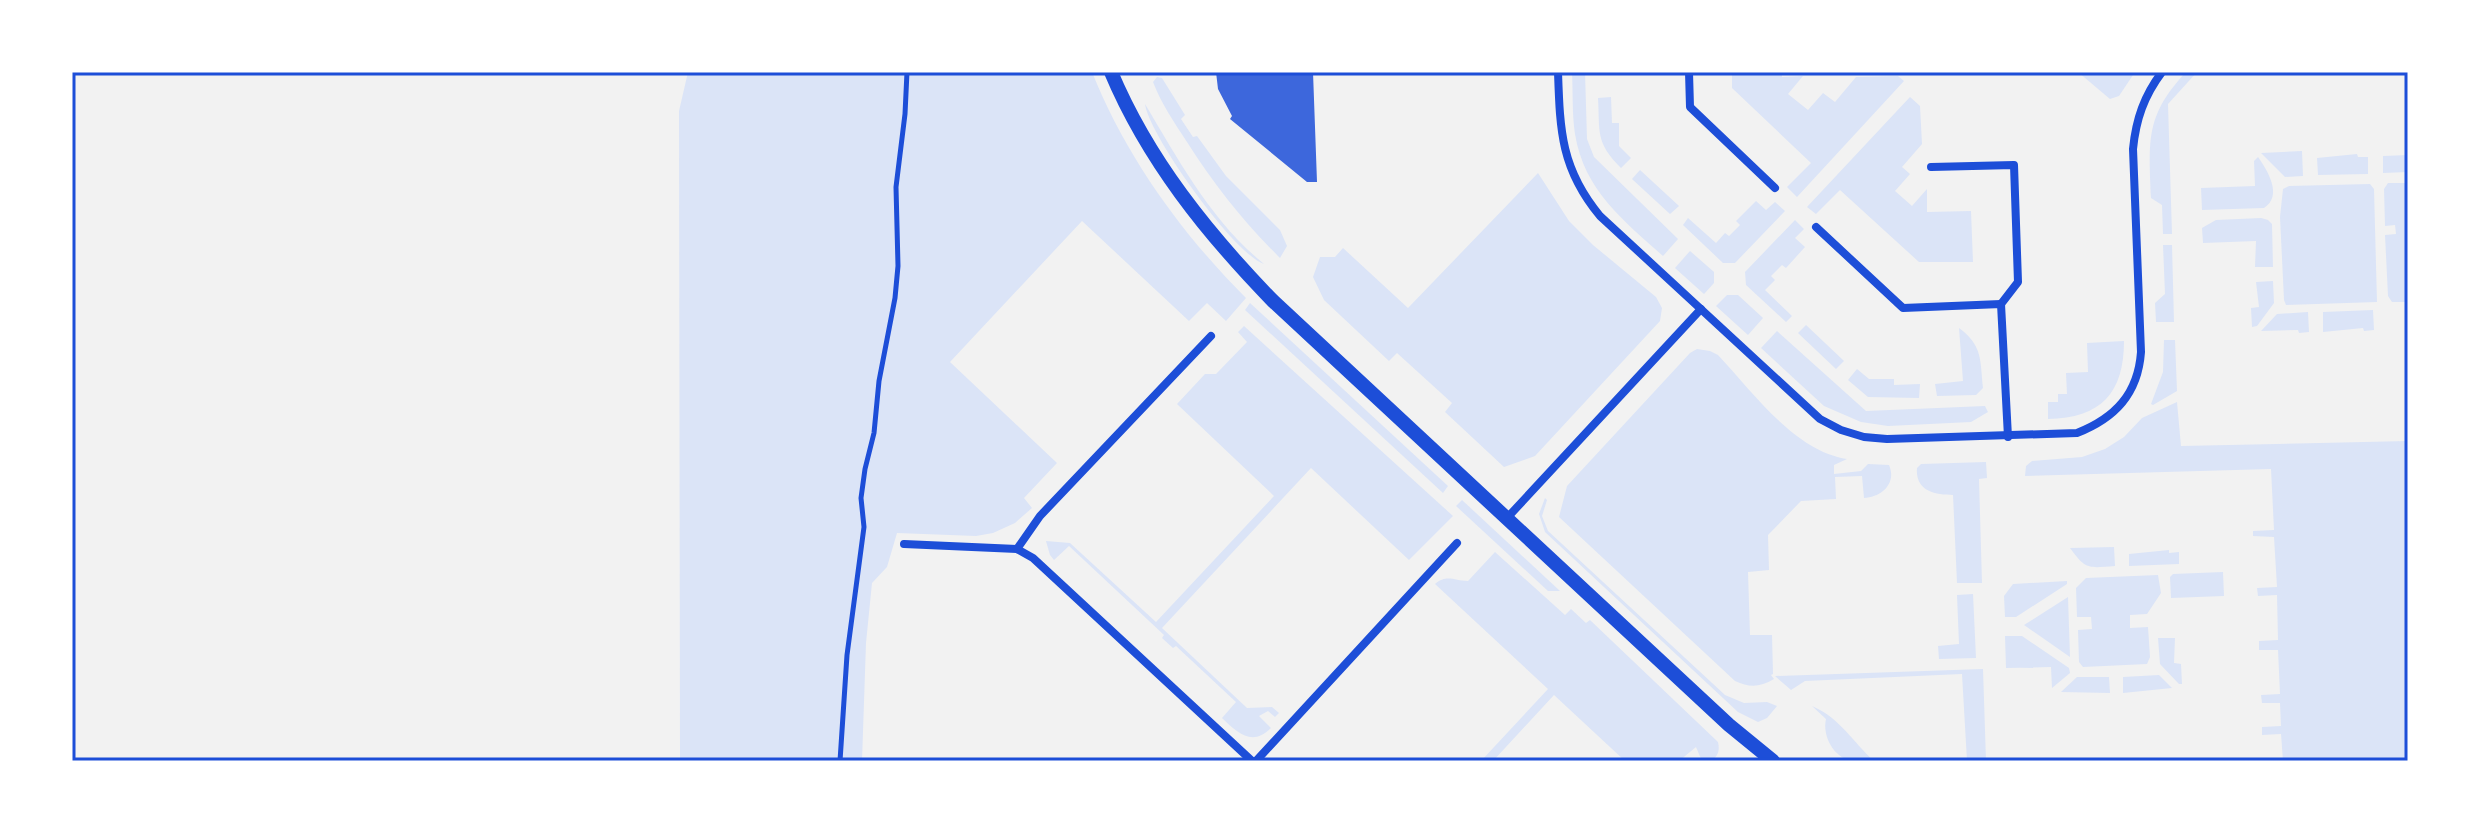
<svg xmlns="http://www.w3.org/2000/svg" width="2480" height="833" font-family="'Fira Sans',sans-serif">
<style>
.green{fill:#dbe4f7}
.building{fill:#3d67dc}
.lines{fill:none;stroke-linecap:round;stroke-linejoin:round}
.path{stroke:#1d4ed8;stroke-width:5}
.minor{stroke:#1d4ed8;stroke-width:8}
.tertiary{stroke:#1d4ed8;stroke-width:14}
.neatline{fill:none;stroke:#1d4ed8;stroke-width:3}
</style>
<rect width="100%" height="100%" fill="#f2f2f2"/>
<g class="green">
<path d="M688,72H1092C1126,157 1182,234 1246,298L1226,321L1207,303L1189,321L1082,221L950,362L1057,463L1024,498L1032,508L1015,523L993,533L976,536L897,533L887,567L872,583L866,643L862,761H680L679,111Z"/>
<path d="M1572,72H1585L1587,139L1594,157L1678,239L1663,256C1623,220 1584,190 1575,134C1572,114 1573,92 1572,72Z"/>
<polygon points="1732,72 1782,72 1782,77 1803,76 1788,94 1808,110 1823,93 1835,102 1856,77 1898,76 1904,81 1797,197 1787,187 1811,163 1732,88"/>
<polygon points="2078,72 2135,72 2119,96 2110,99"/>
<path d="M2186,72H2197L2168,104L2172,234H2163L2162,205L2151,198C2149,140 2145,116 2186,72Z"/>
<path d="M1157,77L1162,78L1185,115L1181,119L1193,137L1197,136L1226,176L1280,230L1287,246L1280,258C1243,221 1215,186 1187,142C1174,122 1161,103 1153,82Z"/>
<path d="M1611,97L1612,123H1619V146L1631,158L1621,168C1595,142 1600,132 1598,98Z"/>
<polygon points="1910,97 1920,106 1922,144 1902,167 1910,174 1895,191 1912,206 1927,189 1927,212 1971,211 1973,262 1919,262 1840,190 1816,214 1807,207"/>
<path d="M1145,104C1179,161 1212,222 1264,264C1234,254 1149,135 1145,104Z"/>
<polygon points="2302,151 2303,176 2285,177 2261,153"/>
<polygon points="2357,154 2358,157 2368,157 2368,174 2318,175 2317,158"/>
<polygon points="2408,155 2408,172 2383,173 2383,156"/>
<path d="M2258,157C2268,171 2283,196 2264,208L2202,210L2201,188L2255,186L2254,161Z"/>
<polygon points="1640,170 1679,206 1670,214 1632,179"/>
<polygon points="1538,173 1569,221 1593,245 1656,297 1662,308 1660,321 1535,456 1504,467 1445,412 1452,403 1397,353 1389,361 1324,300 1313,277 1320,257 1335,257 1343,248 1408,308"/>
<polygon points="2388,183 2408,183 2408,302 2392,302 2388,296 2385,235 2396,234 2395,225 2385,226 2384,189"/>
<polygon points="2370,184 2374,189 2377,302 2286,305 2284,300 2280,217 2283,189 2289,186"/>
<polygon points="1756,201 1766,210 1775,202 1785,211 1735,263 1723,263 1683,225 1688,218 1716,243 1725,233 1729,236 1740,225 1736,221"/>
<polygon points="2261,218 2268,220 2272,224 2273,267 2255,267 2256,241 2203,243 2202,228 2216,220"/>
<polygon points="1795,220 1804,229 1795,238 1805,247 1786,268 1782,265 1771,276 1775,280 1765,290 1792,316 1786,322 1746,285 1745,272"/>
<polygon points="2163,245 2172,245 2174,322 2156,322 2155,303 2165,294"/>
<polygon points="1690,251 1714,272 1714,283 1704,294 1675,268"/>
<polygon points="2273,281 2274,303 2257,326 2252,327 2251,308 2259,307 2256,282"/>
<polygon points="1727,295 1738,295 1763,318 1748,335 1716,306"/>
<polygon points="1250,303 1448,486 1443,493 1245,310"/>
<polygon points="2373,310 2374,330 2364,331 2363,328 2323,332 2323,312"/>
<polygon points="2308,312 2309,332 2299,333 2298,330 2261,331 2277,314"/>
<polygon points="1806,325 1844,361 1836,369 1798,333"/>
<path d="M1244,326L1453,516L1409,560L1311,468L1162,628L1247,708L1272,707L1279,713L1275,717L1268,711L1259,716L1271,728C1252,747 1238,733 1222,718L1236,702L1176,646L1173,648L1162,638L1164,635L1069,546L1054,560L1050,555L1046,541L1070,543L1156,622L1274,496L1177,404L1205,374H1216L1247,342L1238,332Z"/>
<path d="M1959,328C1983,346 1980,360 1983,388L1976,395L1937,396L1935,384L1963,381Z"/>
<polygon points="1777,331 1866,411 1985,406 1988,412 1971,422 1888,426 1861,422 1824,406 1761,348"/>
<polygon points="2164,340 2175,340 2177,391 2153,405 2151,404 2163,372"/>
<path d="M2124,341C2124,393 2101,418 2048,419V402H2058V394H2067L2066,373L2088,372L2087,343Z"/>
<path d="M1697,349L1710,351L1718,355C1753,392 1794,451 1847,459L1834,465V474L1861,471L1868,464L1889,465C1897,483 1882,497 1864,498L1862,476L1835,477L1836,499L1801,501L1768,535L1769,570L1748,572L1750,635H1772L1773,674L1771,675L1774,679C1760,687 1750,688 1735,681L1559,517L1567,486L1690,353Z"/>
<polygon points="1857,369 1869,379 1894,379 1894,385 1920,384 1919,398 1868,397 1848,380"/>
<polygon points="2177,402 2181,446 2408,441 2408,761 2283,761 2281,734 2262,735 2262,727 2281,726 2280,703 2262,703 2261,695 2280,694 2278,650 2259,650 2259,641 2278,640 2277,595 2258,596 2257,588 2277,587 2274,537 2253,536 2253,531 2274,530 2271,469 2025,476 2026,466 2032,461 2082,457 2105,449 2124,437 2142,418"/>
<path d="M1986,462L1987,478L1979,479L1982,583H1957L1953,495C1935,495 1915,491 1917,468L1921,464Z"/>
<polygon points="1545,498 1547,500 1542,516 1548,531 1725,695 1744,703 1767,702 1777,706 1767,718 1758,722 1738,712 1545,532 1539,514"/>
<polygon points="1462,500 1560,591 1548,591 1456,506"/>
<path d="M2114,547L2115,566C2088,568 2086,570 2070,548Z"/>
<polygon points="2169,550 2169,553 2179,552 2179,564 2129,566 2129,554"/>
<path d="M1495,552L1565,615L1571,609L1586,623L1590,620L1718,742C1720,751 1718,755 1712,761H1702L1696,747L1679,761H1625L1554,695L1493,761H1481L1548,689L1435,584C1447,574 1454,581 1468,581Z"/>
<polygon points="2223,572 2224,596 2171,598 2170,577 2173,574"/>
<polygon points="2158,575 2161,593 2147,614 2130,615 2130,628 2148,627 2150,657 2147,664 2083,667 2079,662 2078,630 2092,629 2091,617 2077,617 2076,588 2086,578"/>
<polygon points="2067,581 2067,584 2016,617 2005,617 2004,596 2013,584"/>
<polygon points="1973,594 1976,658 1939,659 1938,646 1959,644 1957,595"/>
<polygon points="2068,597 2070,657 2024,625"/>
<polygon points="2005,636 2022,636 2069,668 2070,673 2052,688 2051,667 2006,668"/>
<polygon points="2158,638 2175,638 2174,663 2181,664 2182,684 2179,684 2160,664"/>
<polygon points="1983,669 1986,761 1967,761 1962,674 1805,681 1791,690 1775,676"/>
<polygon points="2159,675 2172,688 2123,693 2123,677"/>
<polygon points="2077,677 2109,677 2110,693 2061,692"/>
<path d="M1812,706C1840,718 1852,741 1874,761C1867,761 1859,762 1852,761C1834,758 1822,736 1826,719Z"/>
</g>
<polygon class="building" points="1216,72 1313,72 1317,182 1307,182 1230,119 1232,116 1218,89"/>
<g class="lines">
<polyline class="path" points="840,761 847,655 864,527 861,498 865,469 874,433 879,381 895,298 898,266 896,187 905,114 907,72"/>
<g class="minor">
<path d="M1558,72C1560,131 1561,169 1600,216L1820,419L1841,430L1864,437L1887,439L2077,433C2115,418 2138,394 2141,352L2133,149C2136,119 2144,96 2162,72"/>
<polyline points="1689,72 1690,107 1775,188"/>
<polyline points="1931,167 2014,165 2018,282 2001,304"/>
<polyline points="1816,227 1903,308 2001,304 2008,437"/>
<polyline points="1507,518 1701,309"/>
<polyline points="904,544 1017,549 1033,558 1252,761"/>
<polyline points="1017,549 1040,516 1211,336"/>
<polyline points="1256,761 1457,543"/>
</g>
<path class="tertiary" d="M1111,72C1148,160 1207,233 1273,301L1729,725L1773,761"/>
</g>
<rect width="2480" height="833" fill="none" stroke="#ffffff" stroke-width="148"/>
<rect x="74" y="74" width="2332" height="685" class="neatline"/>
</svg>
